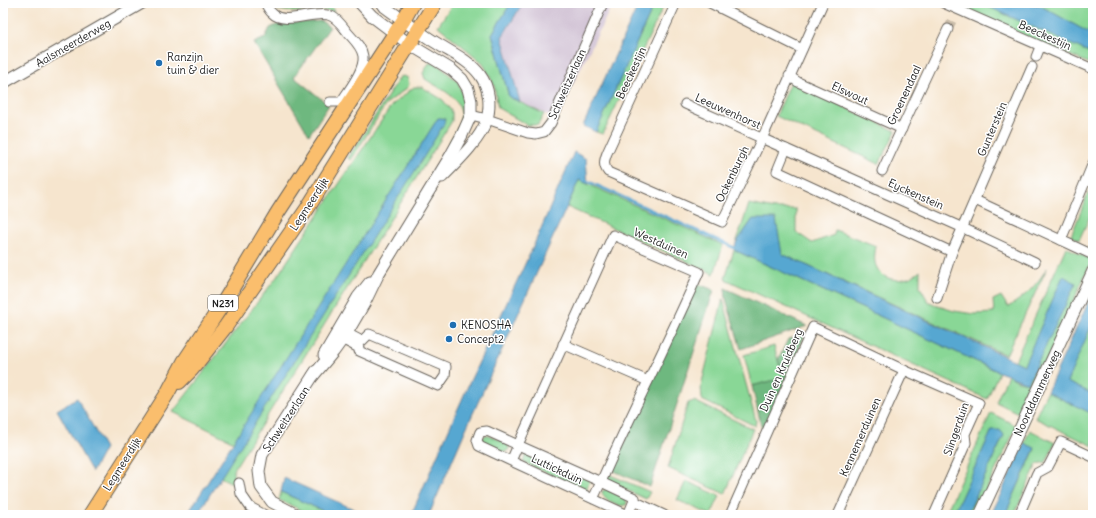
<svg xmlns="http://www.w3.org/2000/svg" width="1096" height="518" font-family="Delius,sans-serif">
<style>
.industrial{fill:#cebed1}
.green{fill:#89d796;stroke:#527a59}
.forest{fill:#6eb87f;stroke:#456a4e}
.water{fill:#57a7d1;stroke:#3a6276}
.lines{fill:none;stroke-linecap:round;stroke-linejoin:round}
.stream{stroke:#57a7d1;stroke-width:3}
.minor-tunnel{stroke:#cabdaa;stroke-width:9;stroke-dasharray:9 4.5;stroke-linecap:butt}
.minor-casing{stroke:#68625a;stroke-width:11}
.tertiary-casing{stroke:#68625a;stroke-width:13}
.primary-casing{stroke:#68625a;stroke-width:16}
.minor{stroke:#fff;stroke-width:9}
.tertiary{stroke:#fff;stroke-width:11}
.primary{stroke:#fabe6d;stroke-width:14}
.poi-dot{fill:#1f6fb2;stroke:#fff;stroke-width:1.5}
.labels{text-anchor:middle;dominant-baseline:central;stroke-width:3;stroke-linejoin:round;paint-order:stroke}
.shield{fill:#fff;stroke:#606060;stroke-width:1}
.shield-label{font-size:10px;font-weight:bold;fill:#1c1c1c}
.street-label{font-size:11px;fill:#1c1c1c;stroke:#fff}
.poi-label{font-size:11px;fill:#1c1c1c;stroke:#fff;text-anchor:start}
</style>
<rect width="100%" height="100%" fill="#fff"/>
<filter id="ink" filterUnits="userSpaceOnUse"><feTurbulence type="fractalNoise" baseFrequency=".025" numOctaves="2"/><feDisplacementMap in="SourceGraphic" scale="8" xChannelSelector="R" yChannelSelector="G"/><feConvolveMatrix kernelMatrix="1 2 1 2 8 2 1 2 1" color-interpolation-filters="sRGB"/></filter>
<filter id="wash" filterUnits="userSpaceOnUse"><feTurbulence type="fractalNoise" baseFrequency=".012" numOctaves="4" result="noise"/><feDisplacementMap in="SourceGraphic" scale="16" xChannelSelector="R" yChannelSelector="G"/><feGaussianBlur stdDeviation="0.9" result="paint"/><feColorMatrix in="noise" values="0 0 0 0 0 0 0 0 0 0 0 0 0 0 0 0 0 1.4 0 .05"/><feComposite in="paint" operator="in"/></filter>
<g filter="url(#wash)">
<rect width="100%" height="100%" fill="#f6e5ce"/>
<polygon class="industrial" points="523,3 613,3 556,119 520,102 505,53 502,37"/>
<g class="green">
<polygon points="273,3 330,3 334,12 323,10 294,12 277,10"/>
<polygon points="453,3 511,3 492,34 509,97 544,114 538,125 527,125 498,108 494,85 483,63 438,26"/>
<polygon points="655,3 665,3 603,134 596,132"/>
<polygon points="947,3 980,3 1093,54 1093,65"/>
<polygon points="1021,3 1093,3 1093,35 1039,5"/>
<path d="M429,63L437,64L458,82L462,93L466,109L465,119L449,149C448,144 451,139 454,135C473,102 449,94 425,79L423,73Z"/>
<polygon points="404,76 408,78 409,84 408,87 386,104 351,160 348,158 400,77"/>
<polygon points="791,82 896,131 879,164 776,116"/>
<polygon points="414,87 422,87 443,100 452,112 452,121 239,461 233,471 234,484 220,477 377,230 438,118 234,442 173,412 276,278 392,105"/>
<polygon points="579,180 723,245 714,274 567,207"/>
<polygon points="1093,181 1093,210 1079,240 1071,236"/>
<path d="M749,204L774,209H796V232L812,243L834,235L835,230L876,246C875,253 873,261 877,268C885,284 909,282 920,271V287L928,301L938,306L954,311L974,314L994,313L993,300L1001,296L1008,307C1025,297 1037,285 1047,268L1006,355L782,254L753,219L736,243Z"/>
<polygon points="1066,247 1092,260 1022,415 996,402 1008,375 1018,381 1028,383 1075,283 1063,277 1024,365 1015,361"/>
<polygon points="734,250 877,315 999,372 987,399 725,279"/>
<polygon points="723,299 756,421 755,426 702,400 701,386"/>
<polygon points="1093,322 1093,394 1066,382"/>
<polygon points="774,346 783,378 752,386 744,355"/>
<polygon points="1047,392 1093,414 1093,446 1035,418"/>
<polygon points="694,401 753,429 725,494 668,468 688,403"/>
<polygon points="991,413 1017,426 974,515 967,515 1004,435 992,430 953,515 945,515"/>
<polygon points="1030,430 1055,443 1046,462 1037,464 1014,515 1005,515 1035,449 1024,443"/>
<polygon points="486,435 508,443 509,450 502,453 485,445 482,438"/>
<polygon points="528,452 590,480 586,491 523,462"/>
<polygon points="608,474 650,492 646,499 605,480"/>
<polygon points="686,481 720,496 711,515 677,500"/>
<path d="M607,489L626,499L627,504C620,509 602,501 602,491Z"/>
<polygon points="281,492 332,515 312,515 279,500"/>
</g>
<g class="forest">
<polygon points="321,21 330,27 294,77 329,105 309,135 254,43 265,38 270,28 279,24"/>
<polygon points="696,283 714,290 650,487 612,470"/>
<polygon points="725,288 807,326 741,349 726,299"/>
<polygon points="805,335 764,430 761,425 752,386 783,378 778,360 788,339"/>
</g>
<g class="water">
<polygon points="511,3 523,3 502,37 520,102 509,97 492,34"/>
<polygon points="639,3 655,3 596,132 583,126"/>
<polygon points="980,3 1021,3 1039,5 1093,35 1093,54"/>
<polygon points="438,118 442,118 445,119 444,124 425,155 197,515 187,515"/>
<polygon points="574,152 586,159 588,184 579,180 465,431 429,515 411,515 471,379 533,247"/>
<path d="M753,219H776L782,254L1024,365L1063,276L1076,283L1028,383C1018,380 1009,375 999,372L877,315L734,250L736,243Z"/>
<polygon points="1092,294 1093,322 1067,382 1093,394 1093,414 1047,392"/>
<polygon points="77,398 105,448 92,472 57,410"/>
<polygon points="992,430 1000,430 1004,435 967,515 953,515"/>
<polygon points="1024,443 1035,448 1005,515 991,515"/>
<polygon points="284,478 367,515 332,515 281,492"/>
</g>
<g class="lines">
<polyline class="stream" points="585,180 737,249"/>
</g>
</g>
<g filter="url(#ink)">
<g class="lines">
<polyline class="minor-tunnel" points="948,29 954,17"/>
<g class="minor-casing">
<g id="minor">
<path d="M265,3C267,6 269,11 272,13C284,26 313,11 328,15C337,17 343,27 348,33C354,40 362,47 363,56C365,70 348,91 341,102H330"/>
<path d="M676,3L607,153C604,161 603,165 608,172L722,222L766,130L823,3"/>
<polyline points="710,3 802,49"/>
<polyline points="943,3 1093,69"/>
<polyline points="1036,57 1040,47"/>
<polyline points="789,76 798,82 902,129"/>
<polyline points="685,104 963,228 1035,262"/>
<polyline points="471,115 487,119 528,133 536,134 544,132 551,123 603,3"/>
<polyline points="786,149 777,171 952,252"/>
<polyline points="882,171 948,29"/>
<polyline points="975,200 1093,255"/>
<path d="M613,235L699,272C668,343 632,411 601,482L518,445Z"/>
<polyline points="1061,240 1093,163"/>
<polyline points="937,298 952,252 1032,67"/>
<polyline points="336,336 359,348 359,351 438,386 445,376 446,367 369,334 362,341 341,330"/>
<polyline points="563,344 648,381"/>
<polyline points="511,461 518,445 487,431 480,432 477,440 479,446 511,461 628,515 635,498 601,482 593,499"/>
<polyline points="239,483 241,494 250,507 265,515"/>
<polyline points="634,501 664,515"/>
<polyline points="730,515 813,327 904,370 979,403 965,434 966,443 934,515"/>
<polyline points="838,515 904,370"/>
<polyline points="1019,515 1037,473 1048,467 1061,442 1093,457"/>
</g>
</g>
<g class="tertiary-casing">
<g id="tertiary">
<path d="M382,3L385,7C403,20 420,33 438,44C452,53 470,61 480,75C489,87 491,105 487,119C482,138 456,163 442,177"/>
<polyline points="3,83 142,3"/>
<polyline points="324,355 358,297 370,282"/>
<polyline points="313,376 334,351 347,333 365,302 379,273 451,155 462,135 471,115 471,101 468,89 462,79 452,70 409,44 372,16 360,3"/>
<polyline points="297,515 272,502 261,487 259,471 262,455 316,371"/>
<polyline points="980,515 1093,271"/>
</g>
</g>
<g class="primary-casing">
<g id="primary">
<polyline points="179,382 192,369 226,326 307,209 435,3"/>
<polyline points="90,515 167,394 184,362 222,305 278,212 403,21 413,3"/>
</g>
</g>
<use href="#minor" class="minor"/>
<use href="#tertiary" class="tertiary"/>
<use href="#primary" class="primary"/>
</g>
</g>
<g class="poi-dot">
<circle cx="159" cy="63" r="4"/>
<circle cx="453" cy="325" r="4"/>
<circle cx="449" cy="339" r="4"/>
</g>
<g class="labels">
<rect class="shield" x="208" y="295" width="30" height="16" rx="3"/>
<g class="shield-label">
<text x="223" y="303">N231</text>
</g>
<g class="street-label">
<text transform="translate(1045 35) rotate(24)">Beeckestijn</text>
<text transform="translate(73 43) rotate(-30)">Aalsmeerderweg</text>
<text transform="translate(631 73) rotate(-65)">Beeckestijn</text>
<text transform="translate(567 84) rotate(-66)">Schweitzerlaan</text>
<text transform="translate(850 93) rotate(25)">Elswout</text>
<text transform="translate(904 95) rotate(-65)">Groenendaal</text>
<text transform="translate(728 111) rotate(24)">Leeuwenhorst</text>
<text transform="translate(992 129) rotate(-67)">Gunterstein</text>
<text transform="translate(732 174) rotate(-64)">Ockenburgh</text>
<text transform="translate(916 194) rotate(24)">Eyckenstein</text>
<text transform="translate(309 204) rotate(-57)">Legmeerdijk</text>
<text transform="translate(661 243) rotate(24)">Westduinen</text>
<text transform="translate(781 370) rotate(-66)">Duin en Kruidberg</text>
<text transform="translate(1037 393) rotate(-65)">Noorddammerweg</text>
<text transform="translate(286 419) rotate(-57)">Schweitzerlaan</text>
<text transform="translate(956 429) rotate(-71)">Slingerduin</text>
<text transform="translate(860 437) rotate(-66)">Kennemerduinen</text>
<text transform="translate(122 464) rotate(-58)">Legmeerdijk</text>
<text transform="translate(557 469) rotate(25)">Luttickduin</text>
</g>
<g class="poi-label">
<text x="167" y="57">Ranzijn<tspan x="167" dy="13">tuin &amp; dier</tspan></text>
<text x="461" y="325">KENOSHA</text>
<text x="457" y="339">Concept2</text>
</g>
</g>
<rect width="1096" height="518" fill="none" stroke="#fff" stroke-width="16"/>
</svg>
